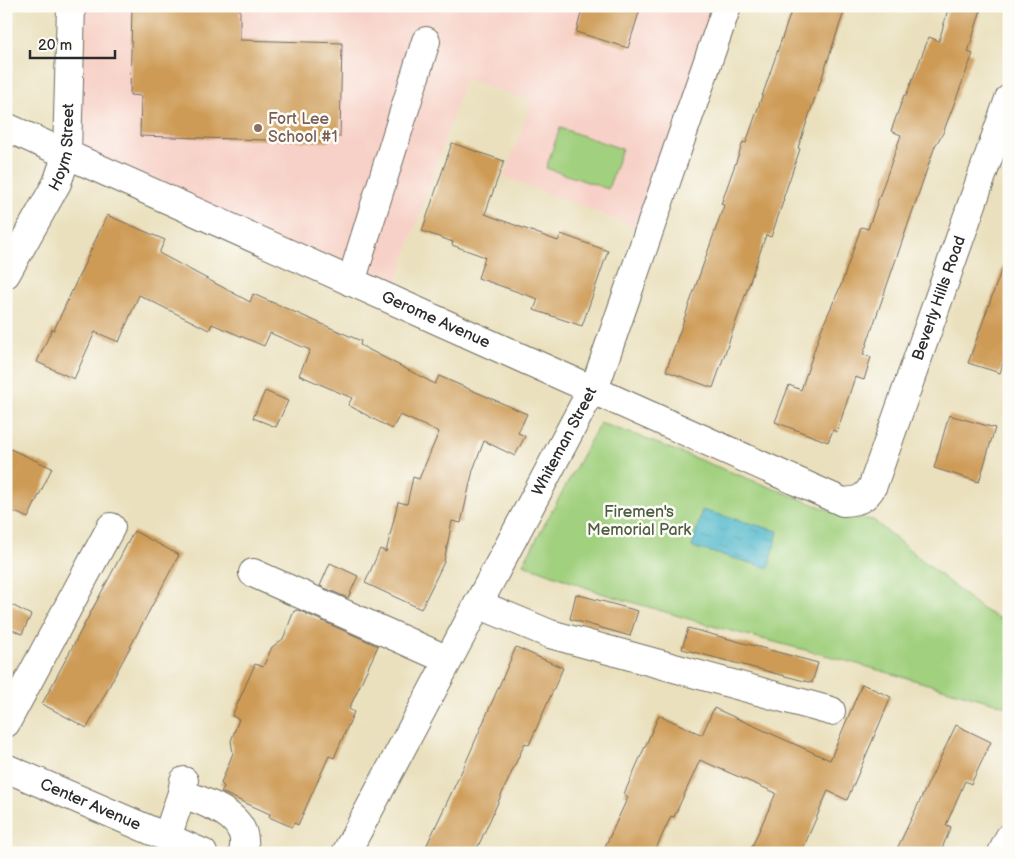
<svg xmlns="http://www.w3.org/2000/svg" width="1015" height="859" font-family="'Balsamiq Sans',sans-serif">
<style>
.built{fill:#f7d1c7}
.park{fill:#a1d07e;stroke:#667e54}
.water{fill:url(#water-ripples);stroke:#3c717a}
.building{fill:#ce9b56}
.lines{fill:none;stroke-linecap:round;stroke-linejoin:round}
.minor-casing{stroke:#6e6a5e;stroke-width:30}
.major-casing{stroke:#6e6a5e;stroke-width:30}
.minor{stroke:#fff;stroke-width:28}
.major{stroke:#fff;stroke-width:28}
.education-dot{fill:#8d6e63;stroke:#fdfcf7;stroke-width:2}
.labels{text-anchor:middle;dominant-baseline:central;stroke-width:5;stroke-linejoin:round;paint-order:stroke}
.education-label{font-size:16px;fill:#785e54;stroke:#fdfcf7;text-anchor:start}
.street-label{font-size:16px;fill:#2b2b2b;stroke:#fdfcf7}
.park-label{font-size:16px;fill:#4e5d44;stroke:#fdfcf7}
</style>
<defs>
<pattern id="water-ripples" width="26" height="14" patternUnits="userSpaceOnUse" patternTransform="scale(1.25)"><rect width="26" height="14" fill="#4db7ca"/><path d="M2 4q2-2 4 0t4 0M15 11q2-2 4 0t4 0" fill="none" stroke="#4095a4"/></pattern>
</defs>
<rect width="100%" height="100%" fill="#fdfcf7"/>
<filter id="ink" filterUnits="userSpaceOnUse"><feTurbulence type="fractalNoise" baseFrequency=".02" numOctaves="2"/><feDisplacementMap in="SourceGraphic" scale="10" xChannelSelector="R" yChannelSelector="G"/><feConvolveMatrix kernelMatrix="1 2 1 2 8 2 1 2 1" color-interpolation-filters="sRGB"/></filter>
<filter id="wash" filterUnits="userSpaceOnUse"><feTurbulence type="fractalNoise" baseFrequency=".0096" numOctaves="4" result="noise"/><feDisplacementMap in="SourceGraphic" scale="20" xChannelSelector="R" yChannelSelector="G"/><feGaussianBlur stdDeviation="1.12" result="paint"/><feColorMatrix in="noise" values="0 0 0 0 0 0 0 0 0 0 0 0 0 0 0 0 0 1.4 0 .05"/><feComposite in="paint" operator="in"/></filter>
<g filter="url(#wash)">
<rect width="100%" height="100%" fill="#eae0bd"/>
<polygon class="built" points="71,6 727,6 649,232 504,177 532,101 465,79 391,299 67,154"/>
<g class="park">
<polygon points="560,128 622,149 608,189 546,168"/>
<polygon points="600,423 633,434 839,514 873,520 982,609 1009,624 1009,707 836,658 716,627 601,593 523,564"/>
</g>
<polygon class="water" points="702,510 778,531 769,568 692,547"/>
<g id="blocks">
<g class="building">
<polygon points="132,6 240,6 240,40 342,43 340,137 329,137 329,142 140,136 141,96 130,95"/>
<polygon points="583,6 641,6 628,48 576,32"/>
<polygon points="793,6 846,6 798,148 800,149 783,199 784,199 771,237 766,235 713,388 666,371 724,205 721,204 743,142 746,143"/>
<polygon points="949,6 982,6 968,52 973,54 943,133 935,146 863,355 871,357 864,380 855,377 837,432 833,430 828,442 775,422 789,385 801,390 821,330 841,285 861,227 868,229 901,135 891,131 904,95 906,96 929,37 939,41"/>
<polygon points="452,143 504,161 485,214 558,241 561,234 608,251 582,326 534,310 538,299 478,278 485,257 452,245 453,242 422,231"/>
<polygon points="107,215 165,240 159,253 250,302 253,294 361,341 360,345 435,384 439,376 527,414 518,433 525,436 515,456 484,441 473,470 461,523 452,521 444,562 421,609 365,583 380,549 386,552 398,502 407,504 413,477 419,479 439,432 400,415 392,429 348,405 352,398 299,375 310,350 270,333 264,346 212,324 209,330 139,295 119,342 95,332 74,379 37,362 52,329 54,330"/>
<polygon points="1005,260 1009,261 1009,344 1000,373 968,363"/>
<polygon points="265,391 288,401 276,427 253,418"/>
<polygon points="949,415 995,428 979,482 934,468"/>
<polygon points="6,447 52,468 28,518 6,508"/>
<polygon points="134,531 179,555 87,728 42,704"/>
<polygon points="330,563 358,576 348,598 320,586"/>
<polygon points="576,594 638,611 630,636 570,619"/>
<polygon points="6,602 31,615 22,634 6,627"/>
<polygon points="298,610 378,646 349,709 354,712 334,758 329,756 298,825 294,823 292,827 269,817 270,814 221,792 224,787 221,783 233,753 231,741 239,719 232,716 255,664 263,667 272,647 283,639 294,611"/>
<polygon points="688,628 818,663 812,683 682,649"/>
<polygon points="516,647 563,668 529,745 525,743 475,853 423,853 466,762"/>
<polygon points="862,684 891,697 847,800 828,791 801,853 749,853 776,793 700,760 674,817 671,816 654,853 602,853 628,797 624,794 659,715 702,735 714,708 830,760"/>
<polygon points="956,725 991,742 971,784 965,781 946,825 951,827 940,853 895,853"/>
</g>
</g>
</g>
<g filter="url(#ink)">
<use href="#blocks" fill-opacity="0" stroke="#6e6a5e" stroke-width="1"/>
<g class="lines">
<g class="minor-casing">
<g id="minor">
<path id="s1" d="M6,127L843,502C858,501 866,499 873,485L1009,99"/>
<path id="s2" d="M6,274L57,183L67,154L71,6"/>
<polyline points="351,282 426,41"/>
<polyline points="253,573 448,660"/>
<polyline points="478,604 550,634 831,711"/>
<polyline points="6,723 111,527"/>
<path d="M182,793C209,805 252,815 243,853"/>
<polyline points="167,837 182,793 184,781"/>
<path id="s3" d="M346,853L598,378L727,6"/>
<polyline points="1002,853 1009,838"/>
</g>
</g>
<g class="major-casing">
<g id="major">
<path id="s4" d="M6,768L203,853"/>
</g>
</g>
<use href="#minor" class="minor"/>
<use href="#major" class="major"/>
</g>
</g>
<circle class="education-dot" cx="258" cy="128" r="5"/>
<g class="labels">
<g class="education-label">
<text x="268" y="119">Fort Lee<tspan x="268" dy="18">School #1</tspan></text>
</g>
<g class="street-label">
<text stroke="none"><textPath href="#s2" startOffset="141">Hoym Street</textPath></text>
<text stroke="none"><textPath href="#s1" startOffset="1152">Beverly Hills Road</textPath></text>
<text stroke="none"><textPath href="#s1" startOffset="471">Gerome Avenue</textPath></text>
<text stroke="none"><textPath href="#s3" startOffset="466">Whiteman Street</textPath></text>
<text stroke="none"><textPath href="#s4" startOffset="92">Center Avenue</textPath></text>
</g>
<g class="park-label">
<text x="639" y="512">Firemen's<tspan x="639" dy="18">Memorial Park</tspan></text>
</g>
</g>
<rect width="1015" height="859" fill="none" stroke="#fdfcf7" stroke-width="25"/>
<path d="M30 50v8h85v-8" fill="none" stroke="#2b2b2b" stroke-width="2.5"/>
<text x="38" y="50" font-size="15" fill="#2b2b2b" stroke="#fdfcf7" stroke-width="4" paint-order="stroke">20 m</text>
</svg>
